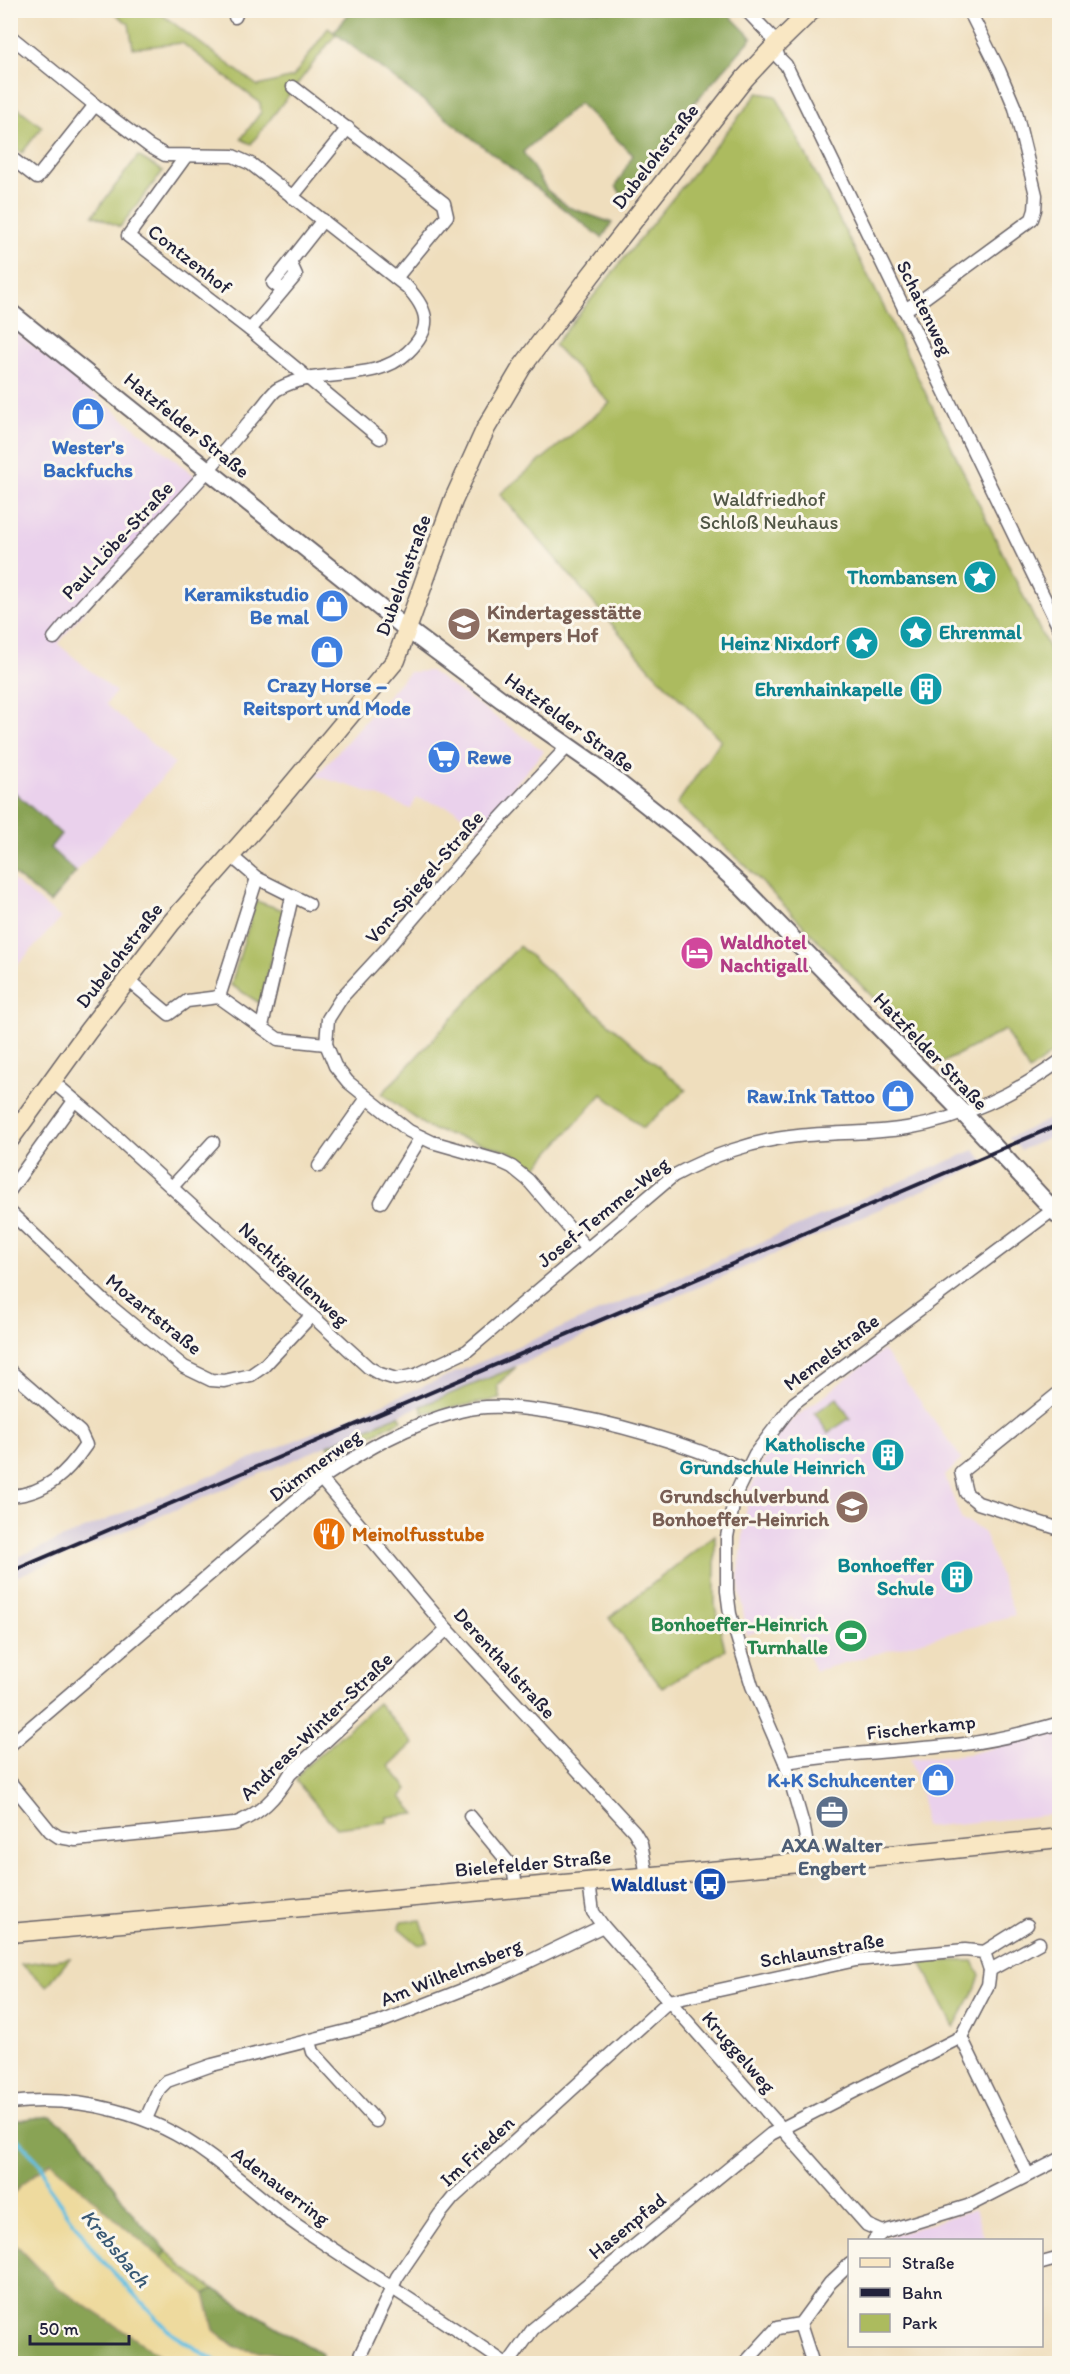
<svg xmlns="http://www.w3.org/2000/svg" width="1070" height="2374" font-family="Itim,sans-serif">
<style>
.built{fill:#ead1ec}
.industrial{fill:#cabfd6}
.green{fill:#acbb5e;stroke:#676e4c;stroke-width:1.5}
.forest{fill:#89a355;stroke:#566248;stroke-width:1.5}
.sand{fill:#eeda9e;stroke:#887e6c;stroke-width:1.5}
.lines{fill:none;stroke-linecap:round;stroke-linejoin:round}
.stream{stroke:#64c0e2;stroke-width:4}
.minor-casing{stroke:#6a6468;stroke-width:15}
.tertiary-casing{stroke:#6a6468;stroke-width:20}
.secondary-casing{stroke:#6a6468;stroke-width:21}
.minor{stroke:#fff;stroke-width:12}
.tertiary{stroke:#fff;stroke-width:16}
.secondary{stroke:#f9e7c3;stroke-width:18}
.rail{stroke:#22223b;stroke-width:4}
.labels{text-anchor:middle;dominant-baseline:central;stroke-width:6;stroke-linejoin:round;paint-order:stroke}
.street-label{font-size:20px;fill:#22223b;stroke:#fbf7ec}
.shop-label{font-size:20px;font-weight:bold;fill:#366cbe;stroke:#fbf7ec;text-anchor:end}
.park-label{font-size:20px;fill:#525847;stroke:#fbf7ec}
.culture-label{font-size:20px;font-weight:bold;fill:#0d838f;stroke:#fbf7ec;text-anchor:end}
.education-label{font-size:20px;font-weight:bold;fill:#785e54;stroke:#fbf7ec;text-anchor:start}
.hotel-label{font-size:20px;font-weight:bold;fill:#b23c85;stroke:#fbf7ec;text-anchor:start}
.food-label{font-size:20px;font-weight:bold;fill:#c56008;stroke:#fbf7ec;text-anchor:start}
.leisure-label{font-size:20px;font-weight:bold;fill:#27864d;stroke:#fbf7ec;text-anchor:end}
.service-label{font-size:20px;font-weight:bold;fill:#4e5e75;stroke:#fbf7ec}
.transit-label{font-size:20px;font-weight:bold;fill:#164399;stroke:#fbf7ec;text-anchor:end}
.water-label{font-size:21px;font-style:italic;fill:#395975;stroke:#fbf7ec}
</style>
<rect width="100%" height="100%" fill="#fbf7ec"/>
<filter id="ink" filterUnits="userSpaceOnUse"><feTurbulence type="fractalNoise" baseFrequency=".0167" numOctaves="2"/><feDisplacementMap in="SourceGraphic" scale="12" xChannelSelector="R" yChannelSelector="G"/><feConvolveMatrix kernelMatrix="1 2 1 2 8 2 1 2 1" color-interpolation-filters="sRGB"/></filter>
<filter id="wash" filterUnits="userSpaceOnUse"><feTurbulence type="fractalNoise" baseFrequency=".008" numOctaves="4" result="noise"/><feDisplacementMap in="SourceGraphic" scale="24" xChannelSelector="R" yChannelSelector="G"/><feGaussianBlur stdDeviation="1.35" result="paint"/><feColorMatrix in="noise" values="0 0 0 0 0 0 0 0 0 0 0 0 0 0 0 0 0 1.4 0 .05"/><feComposite in="paint" operator="in"/></filter>
<g filter="url(#wash)">
<rect width="100%" height="100%" fill="#efdebd"/>
<g class="built">
<polygon points="10,327 205,484 199,487 87,607 58,644 116,692 106,704 175,764 76,872 50,848 60,834 11,789"/>
<polygon points="430,671 544,751 477,829 454,809 416,798 411,809 360,789 316,776 409,672"/>
<polygon points="10,878 61,918 11,972 10,972"/>
<polygon points="883,1350 962,1459 945,1476 962,1521 970,1523 984,1533 1015,1615 815,1671 792,1618 747,1635 738,1579 748,1494 777,1432"/>
<polygon points="1059,1731 1059,1814 924,1827 922,1796 910,1759 969,1754"/>
<polygon points="975,2209 985,2240 889,2240 888,2237"/>
</g>
<g class="industrial">
<polygon points="1059,1115 1059,1134 1021,1150 1008,1138"/>
<polygon points="974,1150 986,1163 518,1365 11,1579 11,1560 606,1309"/>
</g>
<g class="green">
<polygon points="111,11 157,11 258,86 293,77 328,28 336,34 251,144 241,139 261,112 260,103 182,43 133,48 129,24"/>
<polygon points="758,93 776,96 884,307 1059,670 1059,1048 1029,1071 1005,1030 938,1065 744,864 677,804 721,740 652,671 500,494 610,403 554,345"/>
<polygon points="13,104 42,127 22,153 11,145 11,108"/>
<polygon points="138,156 163,171 120,227 93,215"/>
<polygon points="256,901 286,911 268,971 261,1004 231,985"/>
<polygon points="519,946 686,1090 643,1128 602,1094 532,1172 516,1155 508,1151 430,1129 382,1094"/>
<polygon points="516,1367 497,1385 500,1399 423,1413 421,1406"/>
<polygon points="837,1398 850,1418 828,1433 815,1413"/>
<polygon points="399,1415 402,1420 333,1454 328,1445"/>
<polygon points="715,1535 715,1605 725,1650 662,1688 609,1618"/>
<polygon points="378,1703 413,1744 389,1766 408,1789 401,1797 416,1814 387,1817 387,1822 336,1828 296,1781 303,1769"/>
<polygon points="421,1920 428,1942 419,1945 399,1928 402,1922"/>
<polygon points="70,1958 47,1986 21,1964"/>
<polygon points="920,1960 973,1961 980,1975 976,1987 954,2027"/>
<polygon points="167,2251 182,2267 214,2289 205,2294 161,2258"/>
</g>
<g class="forest">
<polygon points="725,11 752,38 696,101 626,202 616,186 633,155 579,103 523,152 547,190 568,207 612,223 602,238 334,32 351,11"/>
<polygon points="11,789 61,834 50,848 76,872 50,903 11,872"/>
<polygon points="51,2116 80,2138 134,2216 167,2251 161,2258 123,2226 11,2197 11,2121"/>
<polygon points="10,2238 56,2286 172,2363 11,2363"/>
<polygon points="214,2289 322,2354 321,2362 236,2347 214,2330 205,2294"/>
</g>
<polygon class="sand" points="51,2162 123,2226 205,2294 214,2330 235,2347 330,2363 172,2363 56,2286 10,2238 11,2197 21,2185"/>
<g class="lines">
<polyline class="stream" points="10,2131 41,2165 48,2186 97,2255 171,2333 220,2364"/>
</g>
</g>
<g filter="url(#ink)">
<g class="lines">
<g class="minor-casing">
<g id="minor">
<polyline points="746,10 770,35 779,58 786,65 1060,630"/>
<polyline points="235,17 238,10"/>
<path d="M10,36L95,105L149,146L165,155L233,156L251,164L407,287C429,311 433,328 408,352C373,385 318,366 278,389C272,392 266,403 260,409C244,428 227,448 210,468C160,526 103,578 54,638"/>
<polyline points="293,87 444,203 447,216 396,278"/>
<polyline points="186,156 128,236 250,330 380,438"/>
<polyline points="10,157 37,178 95,105"/>
<polyline points="292,197 348,128"/>
<polyline points="283,290 273,283 290,262"/>
<polyline points="904,310 923,299 1032,219 1035,210 1036,195 1015,108 999,70 969,10"/>
<polyline points="250,330 296,275 290,262 323,220"/>
<polyline points="569,745 482,838 391,944 342,997 328,1019 326,1044 335,1066 348,1082 409,1131 432,1142 499,1161 512,1167 528,1180 587,1249"/>
<polyline points="230,855 257,878 309,904"/>
<polyline points="127,979 169,1014 187,1001 219,997 278,1039 326,1044"/>
<polyline points="219,997 257,878"/>
<polyline points="262,1026 292,897"/>
<path d="M52,1081L98,1120L368,1367L380,1374L396,1379L416,1375L467,1351L673,1176C710,1156 755,1140 798,1136C834,1132 871,1134 907,1128C961,1119 1015,1094 1060,1061"/>
<polyline points="319,1166 367,1098"/>
<polyline points="172,1187 213,1142"/>
<polyline points="10,1190 74,1101"/>
<polyline points="381,1202 421,1137"/>
<polyline points="10,1212 104,1301 184,1367 211,1380 224,1381 251,1375 264,1366 311,1316"/>
<path d="M10,1371L80,1432L86,1445C67,1473 46,1494 10,1496"/>
<polyline points="1060,1392 961,1472 966,1493 978,1503 1060,1529"/>
<polyline points="321,1479 447,1629 634,1831 641,1843 647,1876"/>
<path d="M10,1745L321,1479C366,1449 407,1425 460,1411C491,1403 520,1408 550,1412C619,1423 683,1443 747,1470"/>
<path d="M785,1762C845,1753 905,1751 965,1744C997,1740 1029,1732 1060,1723"/>
<path d="M10,1782L50,1831L59,1837L76,1840L234,1824C260,1814 276,1798 290,1774L447,1629"/>
<polyline points="470,1816 508,1862 514,1873 516,1887"/>
<polyline points="810,1861 804,1828 785,1762 752,1686 730,1614 727,1591 727,1537 735,1495 755,1454 794,1403 1053,1210"/>
<polyline points="589,1882 593,1912 603,1926 867,2225 883,2232"/>
<polyline points="984,1952 1027,1925"/>
<polyline points="990,1970 1039,1943"/>
<polyline points="961,2037 1028,2175"/>
<polyline points="310,2041 313,2052 376,2121"/>
<path d="M10,2103C80,2095 152,2113 208,2155C240,2178 269,2206 301,2228C369,2274 439,2317 506,2364"/>
<polyline points="146,2119 159,2089 167,2081 212,2065 378,2023 503,1974 603,1926"/>
<polyline points="874,2240 883,2232 968,2206 1060,2159"/>
<polyline points="1042,2263 1060,2258"/>
<polyline points="800,2324 813,2364"/>
<polyline points="356,2364 397,2277 440,2214 453,2198 669,2001 856,1960 965,1950 984,1952 990,1970 988,1985 961,2037 771,2134 533,2329 508,2364"/>
<polyline points="744,2364 777,2328 800,2324 830,2283 850,2264"/>
</g>
</g>
<g class="tertiary-casing">
<polyline id="tertiary" points="10,312 399,623 502,700 601,769 687,837 741,886 963,1113 1060,1217"/>
</g>
<g class="secondary-casing">
<g id="secondary">
<polyline points="10,1139 88,1031 171,923 270,811 396,660 453,501 486,428 522,367 591,275 745,78 775,46 812,10"/>
<polyline points="10,1933 934,1851 1060,1838"/>
</g>
</g>
<use href="#minor" class="minor"/>
<use href="#tertiary" class="tertiary"/>
<use href="#secondary" class="secondary"/>
<polyline class="rail" points="10,1572 1060,1124"/>
</g>
</g>
<defs>
<g id="shop-disc" transform="scale(1.725)"><circle r="9.5" fill="#3f7fe0" stroke="#fbf7ec"/><path d="M-5-2.5h2.3a2.7 3.5 0 0 1 5.4 0H5L5.5 6h-11ZM-1.5-2.5h3a1.5 2.3 0 0 0-3 0Z" fill="#fff"/></g>
<g id="sight-disc" transform="scale(1.725)"><circle r="9.5" fill="#0f9aa8" stroke="#fbf7ec"/><path d="M0-6L1.8-2.2L6-1.7L2.9 1.2L3.7 5.4L0 3.3L-3.7 5.4L-2.9 1.2L-6-1.7L-1.8-2.2Z" fill="#fff"/></g>
<g id="school-disc" transform="scale(1.725)"><circle r="9.5" fill="#8d6e63" stroke="#fbf7ec"/><path d="M0-5L7-2L0 1L-7-2ZM-4 1L0 2.5L4 1V4Q0 6-4 4Z" fill="#fff"/></g>
<g id="building-disc" transform="scale(1.725)"><circle r="9.5" fill="#0f9aa8" stroke="#fbf7ec"/><path d="M-4-6H4V6H1V3H-1V6H-4ZM-2.5-4.3h1.7v1.8h-1.7ZM.8-4.3h1.7v1.8H.8ZM-2.5-1h1.7V.8h-1.7ZM.8-1h1.7V.8H.8Z" fill="#fff"/></g>
<g id="supermarket-disc" transform="scale(1.725)"><circle r="9.5" fill="#3f7fe0" stroke="#fbf7ec"/><path d="M-6-5.5h2.5l.6 2H6L4.5 2H-2.5L-4.4-4H-6ZM-1.5 3.2a1.3 1.3 0 1 0 .1 0ZM3 3.2a1.3 1.3 0 1 0 .1 0Z" fill="#fff"/></g>
<g id="hotel-disc" transform="scale(1.725)"><circle r="9.5" fill="#d1479c" stroke="#fbf7ec"/><path d="M-6-4.5h1.5V1H6V5H4.5V3h-9V5H-6ZM-4 0a1.8 1.8 0 1 1 3.6 0ZM.5 0V-2.5h3Q6-2.5 6 0Z" fill="#fff"/></g>
<g id="restaurant-disc" transform="scale(1.725)"><circle r="9.5" fill="#e8710a" stroke="#fbf7ec"/><path d="M-5-6h1v4h1v-4h1v4h1v-4h1v5L-1.5 .5V6h-2V.5L-5-1ZM5-6V6H3V1.5H1.5Q1.5-4 5-6Z" fill="#fff"/></g>
<g id="stadium-disc" transform="scale(1.725)"><circle r="9.5" fill="#2e9e5b" stroke="#fbf7ec"/><path d="M0-5a6.5 5 0 1 0 0 10a6.5 5 0 1 0 0-10ZM-3.5-1.8h7v3.6h-7Z" fill="#fff"/></g>
<g id="office-disc" transform="scale(1.725)"><circle r="9.5" fill="#5c6f8a" stroke="#fbf7ec"/><path d="M-6-3h4V-5.5h4V-3h4V5H-6ZM-1-4.5V-3h2v-1.5ZM-6 0V1H6V0Z" fill="#fff"/></g>
<g id="bus-disc" transform="scale(1.725)"><circle r="9.5" fill="#1a4fb4" stroke="#fbf7ec"/><path d="M-5-6H5V4H4V6H2V4H-2V6H-4V4H-5ZM-3.5-4V0h7V-4ZM-3.5 1.2v1.5H-2V1.2ZM2 1.2v1.5H3.5V1.2Z" fill="#fff"/></g>
</defs>
<g fill-rule="evenodd">
<use href="#shop-disc" x="88" y="414"/>
<use href="#sight-disc" x="980" y="577"/>
<use href="#shop-disc" x="332" y="606"/>
<use href="#school-disc" x="464" y="624"/>
<use href="#sight-disc" x="916" y="632"/>
<use href="#sight-disc" x="862" y="643"/>
<use href="#shop-disc" x="327" y="652"/>
<use href="#building-disc" x="926" y="689"/>
<use href="#supermarket-disc" x="444" y="757"/>
<use href="#hotel-disc" x="697" y="953"/>
<use href="#shop-disc" x="898" y="1096"/>
<use href="#building-disc" x="888" y="1455"/>
<use href="#school-disc" x="852" y="1507"/>
<use href="#restaurant-disc" x="329" y="1534"/>
<use href="#building-disc" x="957" y="1577"/>
<use href="#stadium-disc" x="851" y="1636"/>
<use href="#shop-disc" x="938" y="1780"/>
<use href="#office-disc" x="832" y="1812"/>
<use href="#bus-disc" x="710" y="1884"/>
</g>
<g class="labels">
<g class="street-label">
<text transform="translate(655 156) rotate(-52)">Dubelohstraße</text>
<text transform="translate(190 259) rotate(38)">Contzenhof</text>
<text transform="translate(925 308) rotate(64)">Schatenweg</text>
<text transform="translate(187 425) rotate(39)">Hatzfelder Straße</text>
<text transform="translate(117 540) rotate(-47)">Paul-Löbe-Straße</text>
<text transform="translate(403 575) rotate(-70)">Dubelohstraße</text>
<text transform="translate(570 722) rotate(36)">Hatzfelder Straße</text>
<text transform="translate(424 877) rotate(-49)">Von-Spiegel-Straße</text>
<text transform="translate(119 955) rotate(-52)">Dubelohstraße</text>
<text transform="translate(931 1051) rotate(46)">Hatzfelder Straße</text>
<text transform="translate(603 1212) rotate(-39)">Josef-Temme-Weg</text>
<text transform="translate(294 1274) rotate(43)">Nachtigallenweg</text>
<text transform="translate(154 1314) rotate(39)">Mozartstraße</text>
<text transform="translate(831 1352) rotate(-37)">Memelstraße</text>
<text transform="translate(315 1465) rotate(-36)">Dümmerweg</text>
<text transform="translate(505 1663) rotate(48)">Derenthalstraße</text>
<text transform="translate(316 1726) rotate(-44)">Andreas-Winter-Straße</text>
<text transform="translate(921 1727) rotate(-6)">Fischerkamp</text>
<text transform="translate(533 1863) rotate(-5)">Bielefelder Straße</text>
<text transform="translate(822 1950) rotate(-10)">Schlaunstraße</text>
<text transform="translate(451 1972) rotate(-22)">Am Wilhelmsberg</text>
<text transform="translate(739 2052) rotate(49)">Kruggelweg</text>
<text transform="translate(477 2151) rotate(-43)">Im Frieden</text>
<text transform="translate(281 2186) rotate(37)">Adenauerring</text>
<text transform="translate(627 2226) rotate(-39)">Hasenpfad</text>
</g>
<g class="shop-label">
<text x="88" y="447" text-anchor="middle">Wester's<tspan x="88" dy="23">Backfuchs</tspan></text>
<text x="309" y="594">Keramikstudio<tspan x="309" dy="23">Be mal</tspan></text>
<text x="327" y="685" text-anchor="middle">Crazy Horse –<tspan x="327" dy="23">Reitsport und Mode</tspan></text>
<text x="467" y="757" text-anchor="start">Rewe</text>
<text x="875" y="1096">Raw.Ink Tattoo</text>
<text x="915" y="1780">K+K Schuhcenter</text>
</g>
<g class="park-label">
<text x="769" y="499">Waldfriedhof<tspan x="769" dy="23">Schloß Neuhaus</tspan></text>
</g>
<g class="culture-label">
<text x="957" y="577">Thombansen</text>
<text x="939" y="632" text-anchor="start">Ehrenmal</text>
<text x="839" y="643">Heinz Nixdorf</text>
<text x="903" y="689">Ehrenhainkapelle</text>
<text x="865" y="1444">Katholische<tspan x="865" dy="23">Grundschule Heinrich</tspan></text>
<text x="934" y="1565">Bonhoeffer<tspan x="934" dy="23">Schule</tspan></text>
</g>
<g class="education-label">
<text x="487" y="612">Kindertagesstätte<tspan x="487" dy="23">Kempers Hof</tspan></text>
<text x="829" y="1496" text-anchor="end">Grundschulverbund<tspan x="829" dy="23">Bonhoeffer-Heinrich</tspan></text>
</g>
<g class="hotel-label">
<text x="720" y="942">Waldhotel<tspan x="720" dy="23">Nachtigall</tspan></text>
</g>
<g class="food-label">
<text x="352" y="1534">Meinolfusstube</text>
</g>
<g class="leisure-label">
<text x="828" y="1624">Bonhoeffer-Heinrich<tspan x="828" dy="23">Turnhalle</tspan></text>
</g>
<g class="service-label">
<text x="832" y="1845">AXA Walter<tspan x="832" dy="23">Engbert</tspan></text>
</g>
<g class="transit-label">
<text x="687" y="1884">Waldlust</text>
</g>
<g class="water-label">
<text transform="translate(116 2248) rotate(50)">Krebsbach</text>
</g>
</g>
<rect width="1070" height="2374" fill="none" stroke="#fbf7ec" stroke-width="36"/>
<rect x="848" y="2239" width="195" height="108" fill="#fbf7ec" stroke="#a4a2a5" stroke-width="1.5"/>
<rect x="860" y="2258" width="30" height="9" fill="#f9e7c3" stroke="#a4a2a5" stroke-width="1.5"/>
<text x="902" y="2269" font-size="18" fill="#22223b">Straße</text>
<rect x="860" y="2288" width="30" height="9" fill="#22223b" stroke="#a4a2a5" stroke-width="1.5"/>
<text x="902" y="2299" font-size="18" fill="#22223b">Bahn</text>
<rect x="860" y="2314" width="30" height="18" fill="#acbb5e" stroke="#a4a2a5" stroke-width="1.5"/>
<text x="902" y="2329" font-size="18" fill="#22223b">Park</text>
<path d="M30 2335v9h99v-9" fill="none" stroke="#22223b" stroke-width="3"/>
<text x="39" y="2335" font-size="18" fill="#22223b" stroke="#fbf7ec" stroke-width="4.5" paint-order="stroke">50 m</text>
</svg>
